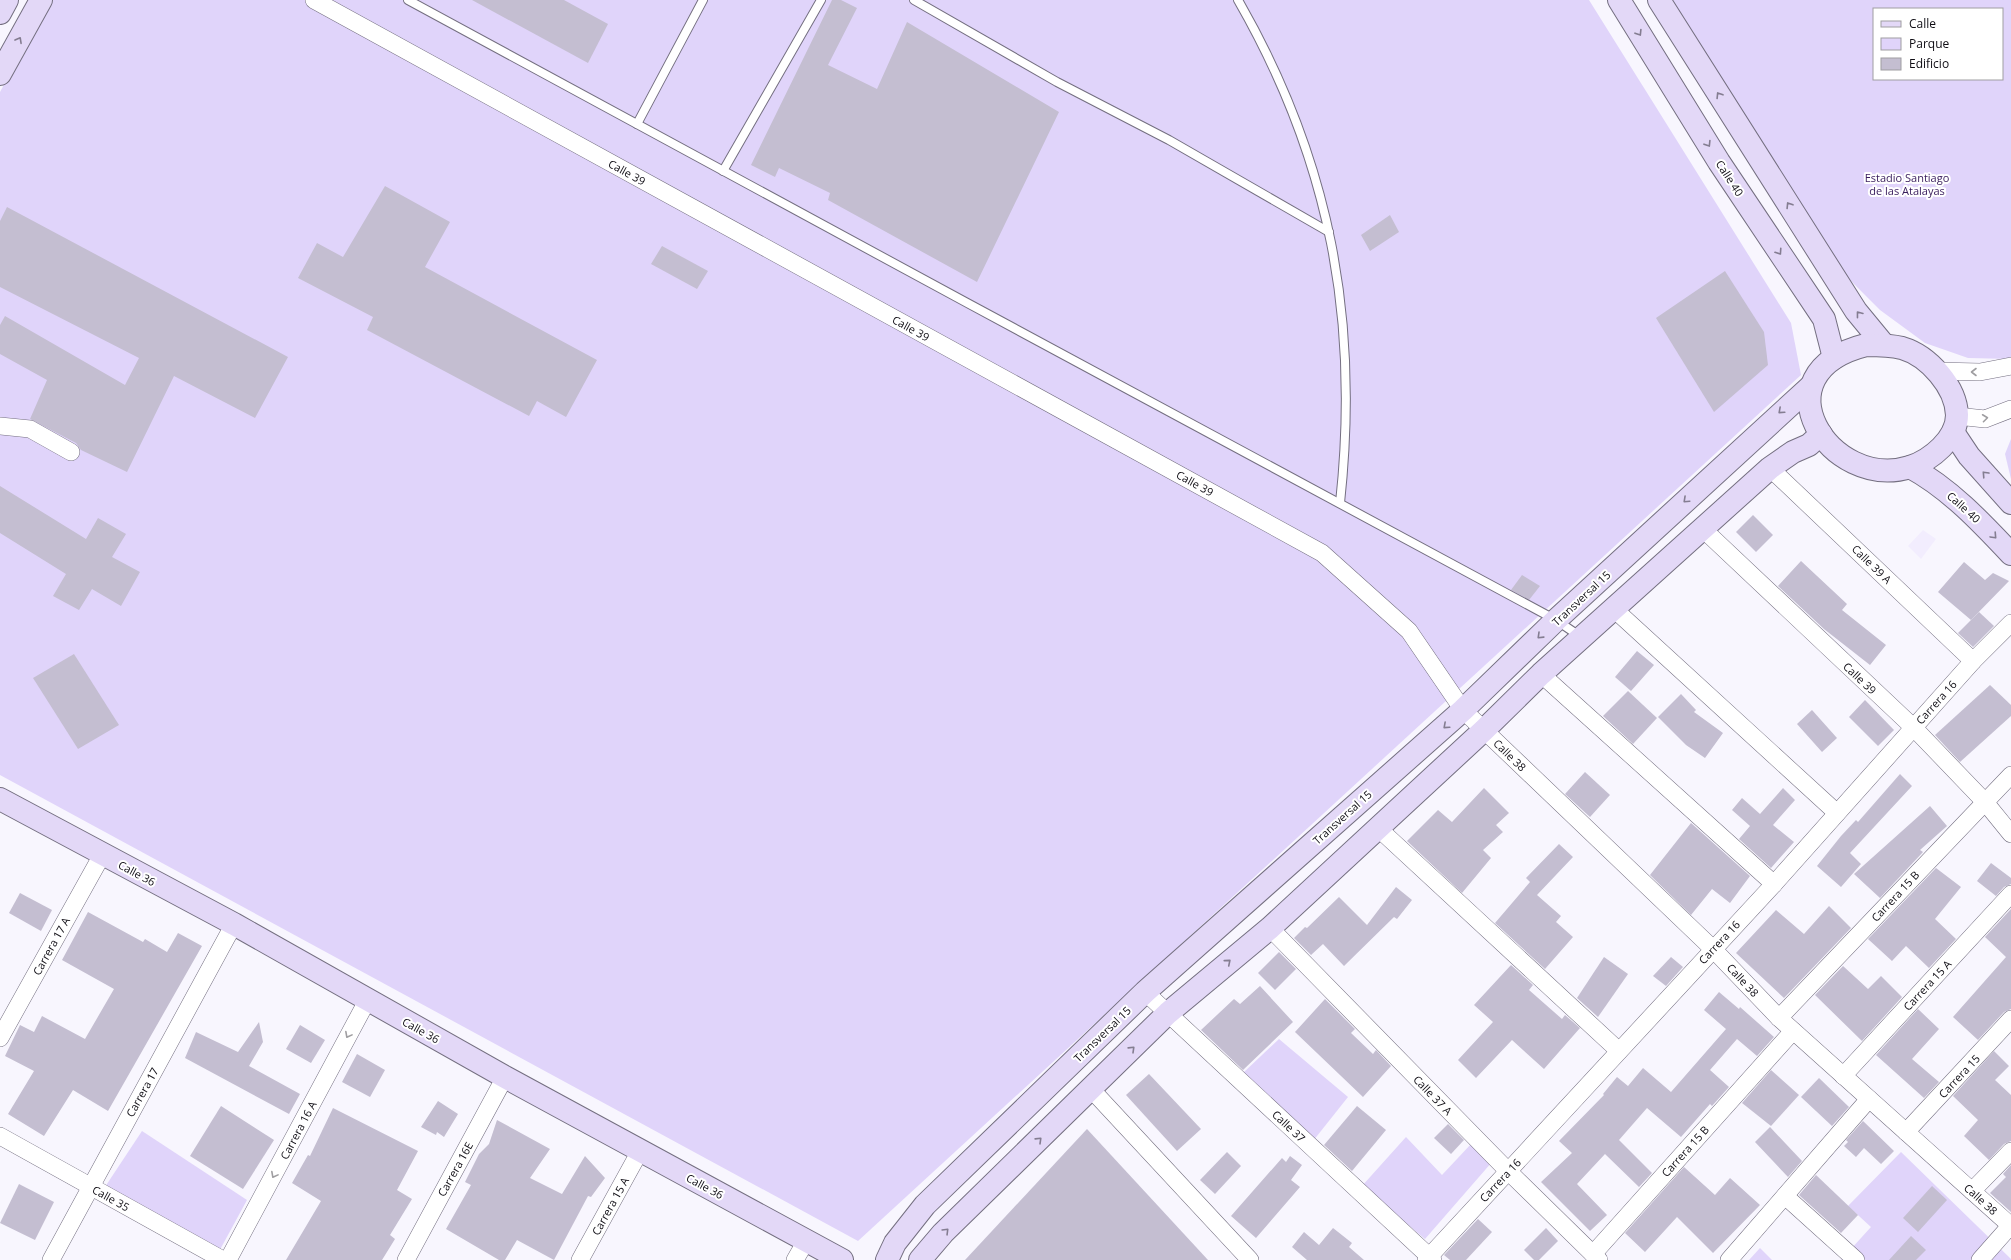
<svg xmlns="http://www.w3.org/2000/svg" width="2011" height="1260" font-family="'Open Sans',sans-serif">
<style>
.built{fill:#f2edfe}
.green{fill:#e0d4fa;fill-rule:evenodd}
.building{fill:#c4bed1}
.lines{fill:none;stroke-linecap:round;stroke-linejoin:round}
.lane-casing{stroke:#746f80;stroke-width:10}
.street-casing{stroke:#746f80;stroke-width:18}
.secondary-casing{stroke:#746f80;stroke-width:24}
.lane{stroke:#fff;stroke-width:8}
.street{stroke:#fff;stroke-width:17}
.secondary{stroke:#e3d8f7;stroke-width:22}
.oneway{stroke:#847d91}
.oneway2{stroke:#9f9ea1}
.labels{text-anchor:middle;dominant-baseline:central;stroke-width:4;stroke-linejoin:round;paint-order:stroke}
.street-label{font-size:11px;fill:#0f0d14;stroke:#fff}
.park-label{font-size:11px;fill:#381c5c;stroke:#fff}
</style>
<rect width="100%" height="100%" fill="#f8f6fe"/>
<polygon class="built" points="1923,530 1936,539 1921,559 1908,546"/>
<g class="green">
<polygon points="50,0 1589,0 1791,323 1801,375 858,1241 0,775 0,92"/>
<path d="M1669,0H2011V359L1968,358L1925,343L1880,310L1835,265ZM1874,9H2002V79H1874Z"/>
<polygon points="2011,439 2011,479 2005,454"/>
<polygon points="1279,1039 1348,1097 1313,1141 1243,1073"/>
<polygon points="142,1131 247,1200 216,1257 103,1190"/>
<polygon points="1406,1137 1442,1175 1472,1143 1492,1162 1425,1239 1362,1186"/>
<polygon points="1901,1152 2011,1259 2011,1260 1841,1260 1871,1227 1848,1206"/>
<polygon points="1760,1248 1772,1260 1749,1260"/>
</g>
<g class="building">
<polygon points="472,0 564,0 608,24 588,63"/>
<polygon points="832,0 841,0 857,8 828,65 877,89 907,22 1059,112 977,282 828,200 830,193 779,168 775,177 751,165"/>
<polygon points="385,186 450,222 425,267 597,360 566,417 537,401 529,416 367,330 373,317 298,278 317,243 343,257"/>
<polygon points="7,207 288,357 255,418 174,376 127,472 81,450 76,443 30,419 47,380 0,354 0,325 5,316 125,385 139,358 0,287 0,221"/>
<polygon points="1390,215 1399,232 1370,251 1361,235"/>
<polygon points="662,246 708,271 697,289 651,264"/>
<polygon points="1725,271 1764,332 1768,365 1714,412 1656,318"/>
<polygon points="0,486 86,539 98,518 126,534 112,557 140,572 121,606 92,589 79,610 53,596 66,574 0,533"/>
<polygon points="1753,515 1773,535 1756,552 1736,532"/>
<polygon points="1801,561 1847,604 1842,610 1886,645 1870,665 1824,629 1778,586"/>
<polygon points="1964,562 1985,580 1993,573 2009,581 1971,620 1938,592"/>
<polygon points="1522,575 1540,586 1529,600 1511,590"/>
<polygon points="1979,612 1994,626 1973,647 1958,633"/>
<polygon points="1637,651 1654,665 1631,691 1615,677"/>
<polygon points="74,654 119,725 78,749 33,678"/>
<polygon points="1990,685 2011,705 2011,716 1960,762 1935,735"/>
<polygon points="1628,691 1657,718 1633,744 1603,716"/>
<polygon points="1681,694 1696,710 1694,712 1723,733 1705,758 1686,745 1658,717"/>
<polygon points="1865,700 1894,730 1878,746 1849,717"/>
<polygon points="1812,710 1837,738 1822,752 1797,724"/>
<polygon points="1585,772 1610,795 1590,817 1565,794"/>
<polygon points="1900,774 1912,786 1850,853 1861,864 1841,887 1817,866 1841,836 1856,820 1858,822"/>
<polygon points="1484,788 1509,813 1496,825 1503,832 1483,850 1491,858 1462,893 1407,841 1438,810 1452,822"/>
<polygon points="1783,788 1795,800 1773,825 1794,842 1771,868 1739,839 1750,826 1732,810 1742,798 1760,814"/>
<polygon points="1930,806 1947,826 1920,850 1923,852 1880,898 1854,874"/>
<polygon points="1691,823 1750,876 1730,903 1712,889 1691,915 1650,875"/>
<polygon points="1559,844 1573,857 1537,895 1561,916 1556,922 1573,937 1545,969 1495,923 1530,882 1526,878"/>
<polygon points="1991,863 2011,878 2011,884 2004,887 1996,896 1977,881"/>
<polygon points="1936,868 1961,887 1935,919 1956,939 1929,968 1906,946 1892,961 1868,939"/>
<polygon points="1396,887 1412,900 1397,919 1394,917 1344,966 1323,944 1311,955 1294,938 1305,927 1307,928 1339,897 1367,925"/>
<polygon points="20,893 52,910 41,931 9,913"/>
<polygon points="1829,906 1851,928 1784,998 1736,953 1776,910 1804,934"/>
<polygon points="2011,909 2011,1009 2004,1012 1978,1040 1953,1017 2006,957 1985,937"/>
<polygon points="88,912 143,942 145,939 167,952 178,933 202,946 108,1111 73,1090 44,1136 8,1114 34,1071 5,1056 20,1025 34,1032 42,1016 85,1039 114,989 62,960"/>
<polygon points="1279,952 1296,969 1275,990 1258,973"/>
<polygon points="1604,957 1628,974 1598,1017 1577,998"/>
<polygon points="1671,957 1683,967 1666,986 1653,976"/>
<polygon points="1511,965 1533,985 1529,990 1562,1019 1565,1015 1580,1028 1544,1069 1512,1040 1476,1078 1458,1060 1493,1022 1474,1005"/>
<polygon points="1843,966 1868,989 1881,976 1902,997 1862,1041 1815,995"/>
<polygon points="1260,986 1293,1022 1243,1070 1201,1030 1234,999 1240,1004"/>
<polygon points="1719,992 1739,1009 1740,1007 1774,1037 1757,1056 1737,1039 1710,1070 1729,1087 1712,1106 1710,1104 1681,1137 1647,1108 1619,1140 1652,1173 1639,1187 1605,1154 1577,1184 1607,1215 1590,1231 1541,1182 1572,1153 1559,1141 1604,1095 1603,1094 1617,1077 1628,1086 1643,1068 1671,1092 1726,1029 1704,1010"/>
<polygon points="1325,999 1355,1029 1351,1033 1373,1054 1376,1050 1391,1066 1363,1097 1295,1032"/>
<polygon points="1918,1009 1939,1029 1912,1059 1939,1082 1924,1098 1876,1055"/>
<polygon points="259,1022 263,1042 249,1066 300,1094 289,1114 185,1058 196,1032 238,1052"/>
<polygon points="300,1025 325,1040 311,1063 286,1049"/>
<polygon points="1994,1051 2009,1066 1995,1080 2011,1095 2011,1141 2004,1144 1989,1160 1964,1136 1978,1120 1953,1096"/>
<polygon points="357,1054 385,1070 370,1097 342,1082"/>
<polygon points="1771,1070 1799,1095 1771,1126 1742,1103"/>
<polygon points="1149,1074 1201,1129 1177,1151 1126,1095"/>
<polygon points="1819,1078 1849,1107 1832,1126 1801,1097"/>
<polygon points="438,1101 458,1114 444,1137 437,1132 436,1135 421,1127"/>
<polygon points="221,1106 274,1140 243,1189 190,1156"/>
<polygon points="1357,1106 1386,1130 1352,1171 1324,1145"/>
<polygon points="333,1108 418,1151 397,1190 412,1199 390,1235 395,1239 382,1260 286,1260 321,1201 292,1183 308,1155 310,1156"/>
<polygon points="497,1120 550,1149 530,1178 562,1194 585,1156 605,1178 591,1197 588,1196 554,1260 517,1240 505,1260 499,1260 446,1229 471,1185 465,1182 479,1154 489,1144"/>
<polygon points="1863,1121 1894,1151 1881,1164 1864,1148 1856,1157 1844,1146 1848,1142 1846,1140"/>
<polygon points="1448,1124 1464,1140 1451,1154 1434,1138"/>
<polygon points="1770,1127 1802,1161 1788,1177 1755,1142"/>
<polygon points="1087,1129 1208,1260 965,1260"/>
<polygon points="1227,1152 1241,1166 1215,1194 1200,1180"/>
<polygon points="1290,1156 1302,1165 1291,1180 1300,1187 1256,1238 1231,1216 1282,1158 1286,1162"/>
<polygon points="2011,1165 2011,1212 1990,1193 2006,1177 2003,1174"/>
<polygon points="1684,1167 1715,1195 1730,1178 1760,1205 1713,1253 1677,1217 1645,1252 1625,1233"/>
<polygon points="1816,1175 1858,1215 1841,1233 1799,1195"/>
<polygon points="19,1184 54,1202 35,1240 0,1223"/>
<polygon points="1932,1186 1947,1200 1918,1232 1903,1218"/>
<polygon points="1478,1219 1492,1232 1466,1260 1450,1260 1444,1255"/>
<polygon points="1333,1228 1352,1243 1349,1247 1364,1260 1307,1260 1292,1247 1304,1232 1319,1245"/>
<polygon points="1546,1228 1558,1241 1539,1260 1534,1260 1524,1250"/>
<polygon points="1911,1236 1926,1250 1916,1260 1889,1260"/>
</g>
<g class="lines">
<g class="lane-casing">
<g id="lane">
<path d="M408,0C790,207 1173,415 1556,620L1581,637"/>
<polyline points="914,0 1057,82 1169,140 1329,232"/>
<path d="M1238,0C1330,160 1360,320 1340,503"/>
<polyline points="637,124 703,0"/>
<polyline points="723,171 821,0"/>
</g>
</g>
<g class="street-casing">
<g id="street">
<polyline points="314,0 1322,553 1409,631 1463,710 1713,949 1779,1018 2011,1226"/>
<polyline points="1937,371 1980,372 2011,366"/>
<polyline points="1957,416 1985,419 2011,409"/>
<polyline points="0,426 30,429 71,452"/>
<polyline points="1770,468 1973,661"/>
<polyline points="1703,529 1913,727 1985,802 2011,834"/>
<polyline points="1614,609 1837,813"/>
<polyline points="1541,674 1774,884"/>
<polyline points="1378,828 1619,1051"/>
<polyline points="1270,928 1508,1171 1599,1260"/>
<polyline points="1145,992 1433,1260"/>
<polyline points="1779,1018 2011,775"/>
<polyline points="0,1038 102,855"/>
<polyline points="1843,1076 2011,894"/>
<polyline points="1091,1089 1250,1260"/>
<polyline points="1906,1132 2011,1019"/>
<polyline points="0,1136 223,1260"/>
<polyline points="1972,1191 2011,1151"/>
<polyline points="1785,1196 1856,1260"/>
<polyline points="1593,1254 1793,1031"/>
<polyline points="51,1260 234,924"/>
<polyline points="228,1260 367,1001"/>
<polyline points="406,1260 505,1077"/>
<polyline points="580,1260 640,1151"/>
<polyline points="795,1260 806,1241"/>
<polyline points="1426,1260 1774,884 1973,661 2011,623"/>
<polyline points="1729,1260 1869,1099"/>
<polyline points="1980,1260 2010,1226"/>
</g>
</g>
<g class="secondary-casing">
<g id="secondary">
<polyline points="1619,0 1719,162 1824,319 1834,358"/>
<polyline points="1659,0 1856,311 1884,345"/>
<polyline points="0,13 7,0"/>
<polyline points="0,74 41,0"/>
<path d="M1866,345C1879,345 1890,345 1902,348C1929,356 1956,387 1957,415C1957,439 1931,460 1910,467C1830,492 1754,373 1866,345Z"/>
<polyline points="1953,432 1969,456 2011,503"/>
<path d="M1910,467C1949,488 1981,522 2011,554"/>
<polyline points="0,799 234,924 505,1077 842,1260"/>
<polyline points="887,1260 895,1243 925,1205 1145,992 1463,710 1556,620 1811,386"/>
<polyline points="920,1260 943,1233 1168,1013 1270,928 1484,730 1541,674 1770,468 1793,452 1809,445 1821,434"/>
</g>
</g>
<use href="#lane" class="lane"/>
<use href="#street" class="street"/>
<use href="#secondary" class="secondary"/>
</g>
<defs><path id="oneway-chevron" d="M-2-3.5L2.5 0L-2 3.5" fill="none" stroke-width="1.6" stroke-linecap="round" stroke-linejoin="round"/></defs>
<g class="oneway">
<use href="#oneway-chevron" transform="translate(1639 33) rotate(58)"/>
<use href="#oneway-chevron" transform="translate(19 40) rotate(-61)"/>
<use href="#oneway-chevron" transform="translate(1719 95) rotate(-122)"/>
<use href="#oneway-chevron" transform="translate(1708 144) rotate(58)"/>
<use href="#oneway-chevron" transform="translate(1789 205) rotate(-122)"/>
<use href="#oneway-chevron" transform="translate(1779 252) rotate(56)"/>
<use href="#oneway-chevron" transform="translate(1859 314) rotate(-128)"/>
<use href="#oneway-chevron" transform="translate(1781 411) rotate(138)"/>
<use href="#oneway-chevron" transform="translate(1985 474) rotate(-133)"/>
<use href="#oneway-chevron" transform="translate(1686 500) rotate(137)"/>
<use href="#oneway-chevron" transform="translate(1994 536) rotate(47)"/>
<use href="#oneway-chevron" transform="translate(1540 636) rotate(136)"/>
<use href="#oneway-chevron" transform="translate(1446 726) rotate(138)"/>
<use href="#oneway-chevron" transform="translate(1228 962) rotate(-40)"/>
<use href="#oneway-chevron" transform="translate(1132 1049) rotate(-44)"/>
<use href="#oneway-chevron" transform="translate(1039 1140) rotate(-44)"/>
<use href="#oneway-chevron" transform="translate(946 1231) rotate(-45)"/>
</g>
<g class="oneway2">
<use href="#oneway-chevron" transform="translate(1974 372) rotate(-180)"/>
<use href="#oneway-chevron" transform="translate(1985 418) rotate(-7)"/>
<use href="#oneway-chevron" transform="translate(348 1035) rotate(118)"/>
<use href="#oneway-chevron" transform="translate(274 1175) rotate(118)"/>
</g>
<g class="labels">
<g class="street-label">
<text transform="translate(627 172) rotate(29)">Calle 39</text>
<text transform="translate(1730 178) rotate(57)">Calle 40</text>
<text transform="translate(911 328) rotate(29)">Calle 39</text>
<text transform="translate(1195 483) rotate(29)">Calle 39</text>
<text transform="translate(1964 507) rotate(42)">Calle 40</text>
<text transform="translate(1872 564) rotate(44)">Calle 39 A</text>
<text transform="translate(1581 598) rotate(-43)">Transversal 15</text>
<text transform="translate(1860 678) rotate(43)">Calle 39</text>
<text transform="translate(1936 702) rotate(-48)">Carrera 16</text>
<text transform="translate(1510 755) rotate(44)">Calle 38</text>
<text transform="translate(1342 817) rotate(-42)">Transversal 15</text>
<text transform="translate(137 873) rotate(28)">Calle 36</text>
<text transform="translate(1895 896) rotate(-47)">Carrera 15 B</text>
<text transform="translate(1719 942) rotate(-47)">Carrera 16</text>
<text transform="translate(51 946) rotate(-61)">Carrera 17 A</text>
<text transform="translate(1743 980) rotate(47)">Calle 38</text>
<text transform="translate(1927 985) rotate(-47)">Carrera 15 A</text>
<text transform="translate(421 1030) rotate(29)">Calle 36</text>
<text transform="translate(1102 1034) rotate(-44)">Transversal 15</text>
<text transform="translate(1959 1076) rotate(-47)">Carrera 15</text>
<text transform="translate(142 1092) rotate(-61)">Carrera 17</text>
<text transform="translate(1433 1095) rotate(46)">Calle 37 A</text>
<text transform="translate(1289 1126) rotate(43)">Calle 37</text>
<text transform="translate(298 1130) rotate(-62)">Carrera 16 A</text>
<text transform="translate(1685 1151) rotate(-48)">Carrera 15 B</text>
<text transform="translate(455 1169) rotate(-61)">Carrera 16E</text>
<text transform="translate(1500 1180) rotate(-47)">Carrera 16</text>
<text transform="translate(705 1186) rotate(28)">Calle 36</text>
<text transform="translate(111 1198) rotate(29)">Calle 35</text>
<text transform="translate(1981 1199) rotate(42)">Calle 38</text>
<text transform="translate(610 1206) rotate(-61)">Carrera 15 A</text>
</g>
<g class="park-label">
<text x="1907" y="177">Estadio Santiago<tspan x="1907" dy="13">de las Atalayas</tspan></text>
</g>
</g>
<rect x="1873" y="8" width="130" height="72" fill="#ffffff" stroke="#9f9ea1"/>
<rect x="1881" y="21" width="20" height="6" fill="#e3d8f7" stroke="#9f9ea1"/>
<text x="1909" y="28" font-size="12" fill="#0f0d14">Calle</text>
<rect x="1881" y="38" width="20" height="12" fill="#e0d4fa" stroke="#9f9ea1"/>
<text x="1909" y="48" font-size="12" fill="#0f0d14">Parque</text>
<rect x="1881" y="58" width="20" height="12" fill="#c4bed1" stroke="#9f9ea1"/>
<text x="1909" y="68" font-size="12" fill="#0f0d14">Edificio</text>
</svg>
